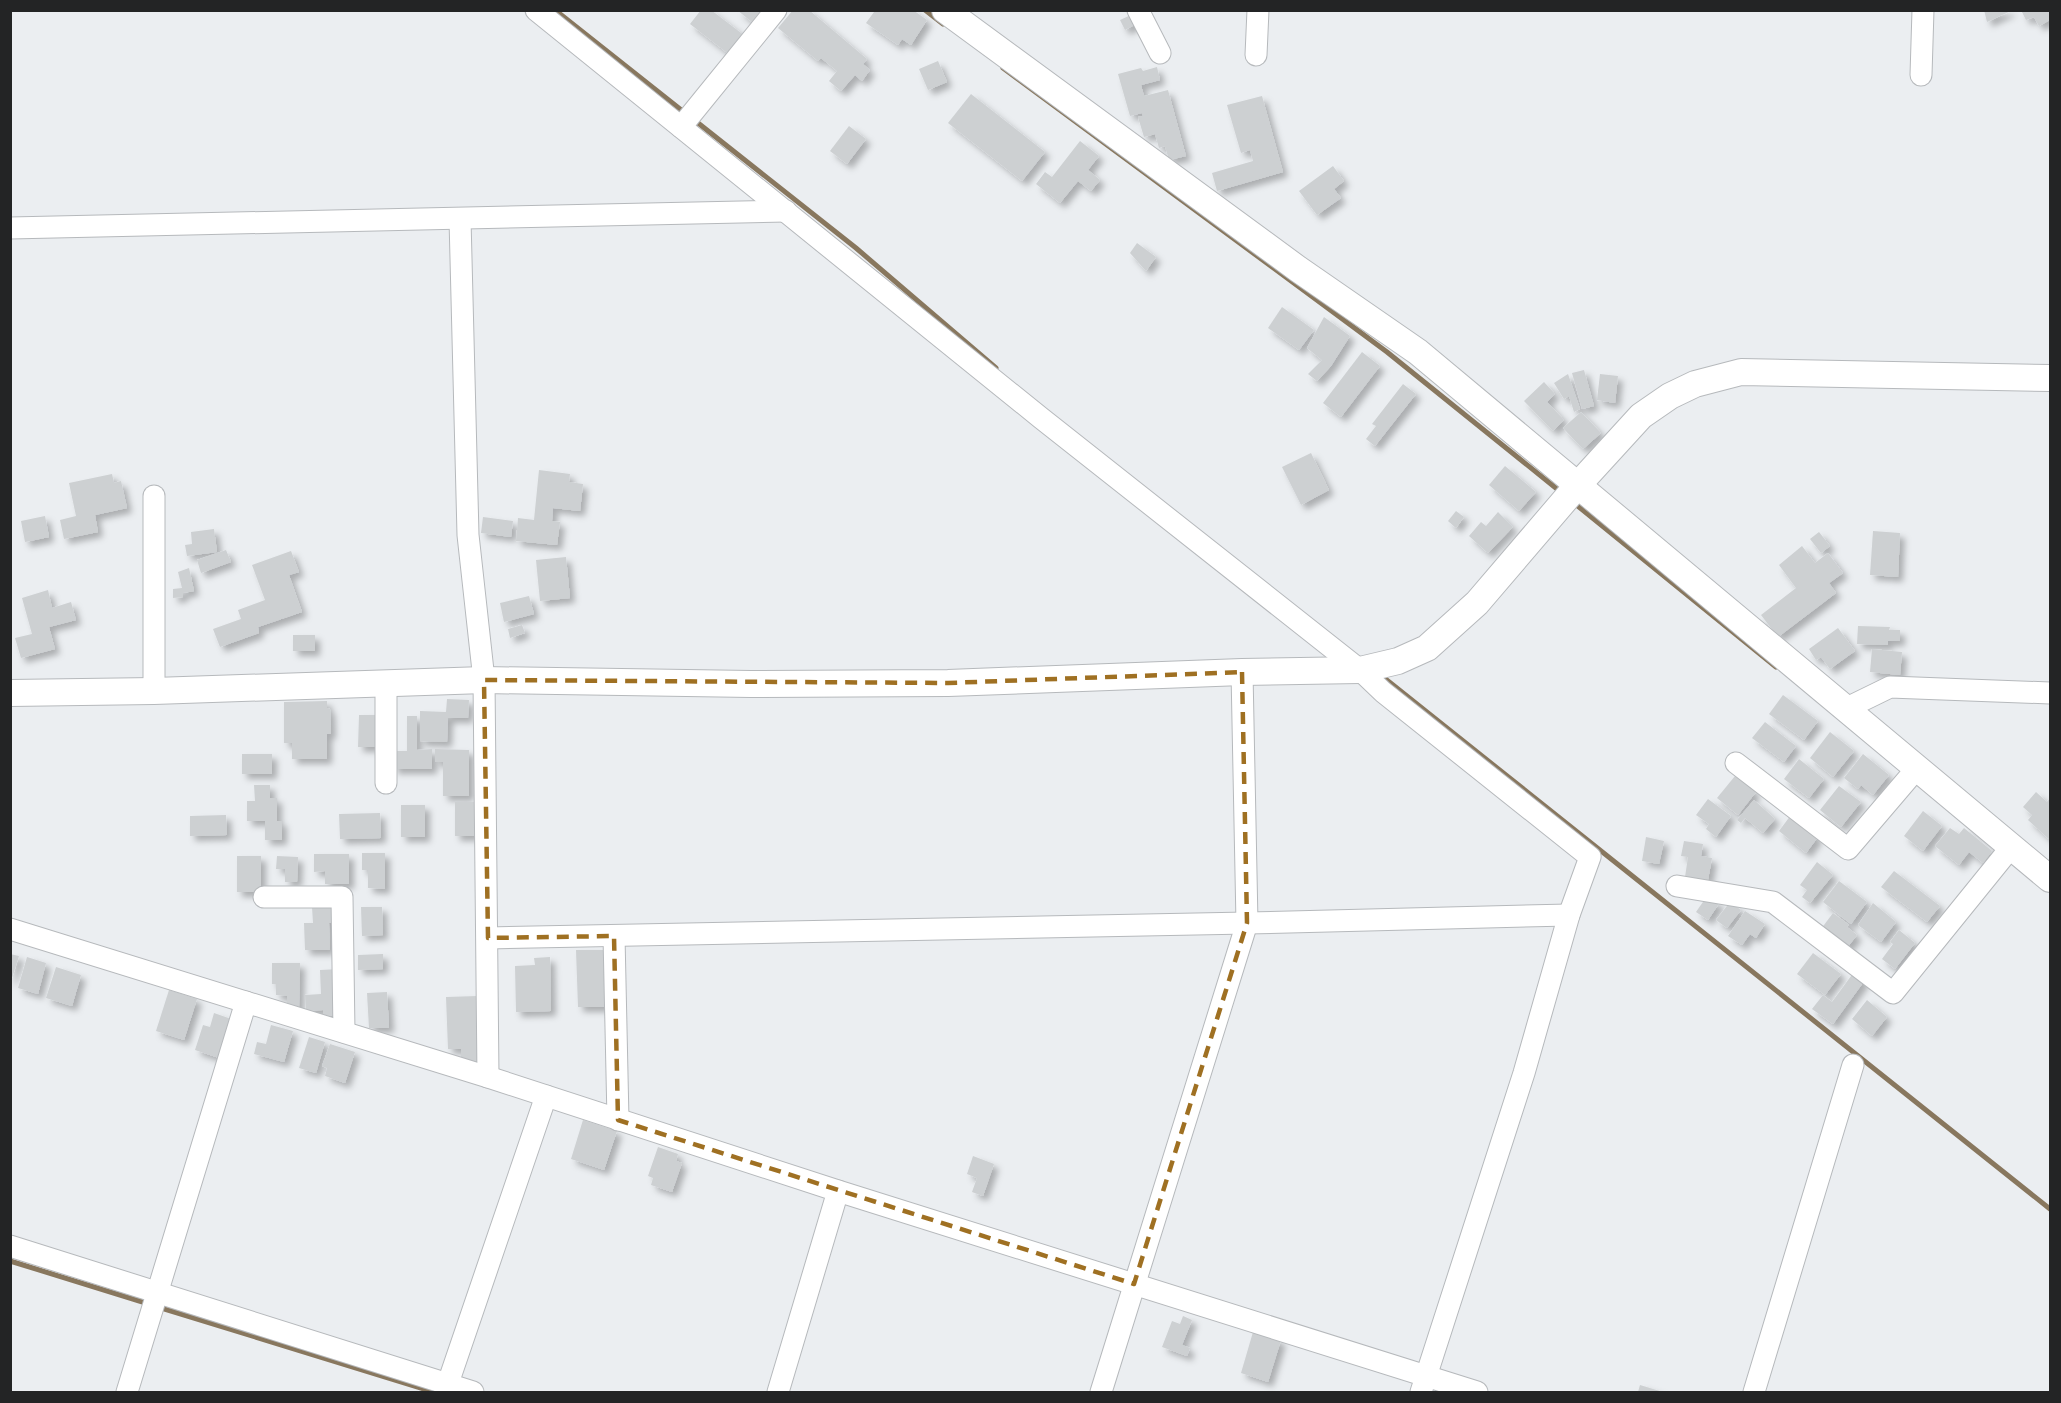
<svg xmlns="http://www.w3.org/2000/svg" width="2061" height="1403" font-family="Arial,sans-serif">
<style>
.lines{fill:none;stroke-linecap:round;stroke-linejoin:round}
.stream{stroke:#88775e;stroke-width:5}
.building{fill:#cdd0d2;filter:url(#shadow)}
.minor-casing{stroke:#b6b9bc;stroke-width:23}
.tertiary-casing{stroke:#b6b9bc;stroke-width:28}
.minor{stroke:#fff;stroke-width:21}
.tertiary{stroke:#fff;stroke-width:26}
.marked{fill:none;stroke:#9f7022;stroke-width:4.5;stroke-dasharray:12 8;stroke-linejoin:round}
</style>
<defs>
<filter id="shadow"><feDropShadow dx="5" dy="5" stdDeviation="3" flood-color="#0004"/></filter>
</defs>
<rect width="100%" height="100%" fill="#ebeef1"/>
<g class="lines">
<g class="stream">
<polyline points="555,10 685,113"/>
<polyline points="925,10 943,24"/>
<polyline points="1003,68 1387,352 1562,493"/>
<polyline points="693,119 856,248 996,368"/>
<polyline points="1574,503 1776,667"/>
<polyline points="1378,673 2050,1209"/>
<polyline points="10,1261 149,1304"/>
<polyline points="158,1307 434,1392"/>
</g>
</g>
<g class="building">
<polygon points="701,10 711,10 745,36 730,55 690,24"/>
<polygon points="737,10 769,10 757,26"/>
<polygon points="793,10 809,10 867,59 863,64 870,70 862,81 855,75 841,91 829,81 837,71 821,58 818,61 778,28"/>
<polygon points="872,10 913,10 927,20 911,45 902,39 898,45 866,23 874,12"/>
<polygon points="1984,10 2013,10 1987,22"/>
<polygon points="2021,10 2050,10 2050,20 2039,26 2034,17 2026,20"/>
<polygon points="1133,14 1138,23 1125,30 1120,20"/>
<polygon points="938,61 947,82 928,90 919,69"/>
<polygon points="1157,67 1160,80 1141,85 1144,96 1168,90 1186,156 1169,160 1165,146 1159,148 1155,134 1144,137 1138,117 1143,116 1142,113 1130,116 1118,74 1141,68 1143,71"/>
<polygon points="971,94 1045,152 1022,181 948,123"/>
<polygon points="1262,96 1283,172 1217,191 1212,173 1253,161 1250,150 1241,153 1227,105"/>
<polygon points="849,126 866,139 847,164 830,151"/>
<polygon points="1080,141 1099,156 1088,170 1100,180 1091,191 1078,181 1060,203 1036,184 1045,172 1052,177"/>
<polygon points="1333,166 1344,181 1334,189 1341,198 1317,215 1299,191"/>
<polygon points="1137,243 1156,257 1146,271 1130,253"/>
<polygon points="1282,307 1314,330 1299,350 1268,328"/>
<polygon points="1324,317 1350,336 1331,366 1317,381 1308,374 1322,360 1307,348"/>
<polygon points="1362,352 1380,366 1341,417 1323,403"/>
<polygon points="1584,370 1594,406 1582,409 1572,373"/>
<polygon points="1568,374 1580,409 1574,412 1569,396 1564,399 1554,383"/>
<polygon points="1600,374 1618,376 1615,403 1597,400"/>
<polygon points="1544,382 1555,394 1547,402 1564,420 1553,431 1524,401"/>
<polygon points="1403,384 1416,394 1375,446 1366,439 1376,426 1372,424"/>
<polygon points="1581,412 1601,433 1583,449 1563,428"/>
<polygon points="1311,453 1329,490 1301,505 1282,467"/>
<polygon points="1505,466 1536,492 1519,511 1489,485"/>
<polygon points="539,470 570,474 569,482 583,484 580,511 553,508 552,521 560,522 557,545 516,541 518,518 534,520"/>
<polygon points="112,474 114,483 121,481 127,508 95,515 98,532 64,539 60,520 76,516 69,483"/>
<polygon points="1456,511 1464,517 1456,528 1448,521"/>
<polygon points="1498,512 1513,527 1488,553 1469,536 1481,522 1486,526"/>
<polygon points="45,516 49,537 25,542 21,521"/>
<polygon points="483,517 513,521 511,537 481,533"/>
<polygon points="214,529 217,552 187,556 185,545 192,544 191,532"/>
<polygon points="1873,531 1900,533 1898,577 1870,575"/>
<polygon points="1819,532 1830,546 1821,553 1810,539"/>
<polygon points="1802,546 1815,563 1828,553 1843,573 1829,583 1836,593 1778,637 1761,615 1796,588 1779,565"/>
<polygon points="226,550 231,562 201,573 197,560"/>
<polygon points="291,551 299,572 289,575 302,612 258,627 259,633 220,647 213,629 241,619 238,610 265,600 252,565"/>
<polygon points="566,557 570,598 540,601 536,560"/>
<polygon points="189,568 194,591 183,593 183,597 173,598 173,589 182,588 178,572"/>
<polygon points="48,590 52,608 71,602 76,620 49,627 55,649 21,658 15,638 32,634 22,598"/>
<polygon points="529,596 534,614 504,622 500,603"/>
<polygon points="522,625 525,633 510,638 508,629"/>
<polygon points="1858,626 1890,627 1889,630 1900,630 1900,641 1888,641 1888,645 1857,644"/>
<polygon points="1838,628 1855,651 1830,669 1821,657 1816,660 1809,649"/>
<rect x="293" y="635" width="22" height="16"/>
<polygon points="1872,649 1902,652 1900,675 1870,672"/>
<polygon points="1783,695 1818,721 1804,740 1769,714"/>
<polygon points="447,699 469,700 468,718 448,718 447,742 420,741 420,711 446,712"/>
<polygon points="327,701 327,708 330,709 331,734 327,734 327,759 292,759 292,743 284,743 284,702"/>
<polygon points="359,715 378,715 378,747 358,747"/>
<polygon points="407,716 417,716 417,750 432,749 432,769 393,769 392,751 407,751"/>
<polygon points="1765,722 1796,746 1784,762 1752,738"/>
<polygon points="1830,732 1854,751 1833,777 1810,758"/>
<polygon points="435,749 469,750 469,796 443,796 443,762 435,762"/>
<rect x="242" y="754" width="30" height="20"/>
<polygon points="1863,754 1889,775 1873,795 1861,785 1858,789 1844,778"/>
<polygon points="1799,759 1824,779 1809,798 1784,779"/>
<polygon points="1735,776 1756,792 1738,815 1717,798"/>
<polygon points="254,785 270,785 270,798 277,798 277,821 282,821 282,840 265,840 265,821 247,821 247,801 255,801"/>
<polygon points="1839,786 1861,802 1841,827 1820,810"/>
<polygon points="2036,792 2047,802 2050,798 2050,840 2028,820 2032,815 2023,807"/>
<polygon points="1708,799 1731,816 1716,837 1706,829 1709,824 1696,815"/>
<polygon points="1754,800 1775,819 1763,833 1745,818 1741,823 1737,820"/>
<rect x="455" y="802" width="20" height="34"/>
<rect x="401" y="805" width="24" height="32"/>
<polygon points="1923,811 1942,826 1923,851 1904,836"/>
<polygon points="380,813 381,838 340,839 339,814"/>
<polygon points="226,815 227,835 190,836 190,816"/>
<polygon points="1791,815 1818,837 1806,853 1779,831"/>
<polygon points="1950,828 1959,834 1964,828 1992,851 1983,863 1969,852 1959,865 1935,846"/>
<polygon points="1646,837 1664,841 1659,864 1642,861"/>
<polygon points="1684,841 1703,844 1701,856 1712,858 1708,880 1685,877 1688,857 1681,856"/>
<polygon points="362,853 385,853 385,889 368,888 368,870 362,870"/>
<polygon points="314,854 349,854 349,884 325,884 325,871 314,872"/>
<rect x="237" y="856" width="24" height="36"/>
<polygon points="277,856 298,857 297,882 285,882 285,869 276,869"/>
<polygon points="1817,862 1833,875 1810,903 1802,897 1807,890 1800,885"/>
<polygon points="1894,871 1940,906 1927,922 1881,887"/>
<polygon points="1839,881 1867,902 1851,924 1823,902"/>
<polygon points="1705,899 1720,902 1708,920 1696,912"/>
<polygon points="1730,902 1741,910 1727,928 1716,920"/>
<polygon points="1873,903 1896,922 1881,942 1858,925"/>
<polygon points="335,906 335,923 329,923 330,950 305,950 304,923 313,923 312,907"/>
<polygon points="361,907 382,907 383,935 362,936"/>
<polygon points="1745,911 1765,924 1756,938 1750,934 1742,945 1728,936"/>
<polygon points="1833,913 1849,925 1847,927 1857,935 1847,948 1821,929"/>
<polygon points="1899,930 1915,943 1895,969 1882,959 1893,944 1890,942"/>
<polygon points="576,950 607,950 609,1007 578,1007"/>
<polygon points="1813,953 1841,974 1825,995 1797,974"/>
<polygon points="10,954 19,956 11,981 10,981"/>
<polygon points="383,954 383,969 358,970 358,955"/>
<polygon points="27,957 46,963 38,994 18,988"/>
<polygon points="550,957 551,1011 516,1012 515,966 535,965 534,958"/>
<polygon points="272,963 300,963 299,1008 287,1008 287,996 276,995 276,984 272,984"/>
<polygon points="56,967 81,975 72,1006 46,998"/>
<polygon points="340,969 341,1015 323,1016 323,1010 306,1011 305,995 321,994 320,970"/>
<polygon points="1854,972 1865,980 1833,1024 1812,1009 1823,995 1832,1002"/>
<polygon points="169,990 197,999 184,1040 156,1031"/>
<polygon points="387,992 389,1028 369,1028 367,993"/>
<polygon points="478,996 480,1064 461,1064 461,1049 448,1049 446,997"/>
<polygon points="1867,1000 1887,1017 1872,1036 1852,1019"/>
<polygon points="214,1013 234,1020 222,1059 195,1050 203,1025 210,1027"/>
<polygon points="271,1025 293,1031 284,1062 254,1054 257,1042 266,1044"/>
<polygon points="309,1037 325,1042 316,1073 299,1068"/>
<polygon points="330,1044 355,1052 345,1083 325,1076 327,1068 322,1066"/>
<polygon points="583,1120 617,1131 604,1170 571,1159"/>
<polygon points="658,1147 678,1154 676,1161 682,1163 672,1192 651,1185 653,1178 648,1176"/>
<polygon points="973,1156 994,1164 983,1196 972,1192 977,1178 967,1174"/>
<polygon points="1183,1316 1192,1320 1182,1345 1190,1348 1187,1356 1162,1347 1172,1321 1180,1324"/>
<polygon points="1253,1332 1281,1340 1268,1382 1241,1373"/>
<polygon points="1640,1385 1663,1392 1638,1392"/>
</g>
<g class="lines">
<g class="minor-casing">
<g id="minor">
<polyline points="536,10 1041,418 1360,670 1383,692 1590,857 1569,915 1524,1073 1421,1392"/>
<polyline points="1138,10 1160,53"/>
<polyline points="1256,55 1258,10"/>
<polyline points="1921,75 1923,10"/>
<polyline points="681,127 776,10"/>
<polyline points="460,219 468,535 484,680 488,1077"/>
<polyline points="10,228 786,211"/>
<polyline points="154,691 154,496"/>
<polyline points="1847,708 1890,687 2050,693"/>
<polyline points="1736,763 1848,849 1918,767"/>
<polyline points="386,783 386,683"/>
<polyline points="1677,886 1773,902 1893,993 2012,846"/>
<polyline points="264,897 342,897 344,1032"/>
<polyline points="10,929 488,1077 838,1191 1477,1392"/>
<polyline points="614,936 618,1120"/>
<polyline points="488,938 1247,923 1569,915"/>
<polyline points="10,1246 473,1392"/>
<polyline points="127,1392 246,1002"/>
<polyline points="445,1392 546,1096"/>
<polyline points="778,1392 838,1191"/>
<polyline points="1101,1392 1247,923 1242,672"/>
<polyline points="1754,1392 1853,1065"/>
</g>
</g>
<g class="tertiary-casing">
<g id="tertiary">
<polyline points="945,10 1298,269 1418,352 2050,879"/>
<polyline points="10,693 154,691 484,680 751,684 948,683 1242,672 1360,670 1398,661 1427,648 1477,603 1577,486 1641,416 1670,396 1695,384 1741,372 2050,378"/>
</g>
</g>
<use href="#minor" class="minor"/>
<use href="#tertiary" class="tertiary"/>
</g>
<path class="marked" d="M1242,672L1247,923L1134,1284L618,1120L614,936L488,938L484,680L948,683Z"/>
<rect width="2061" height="1403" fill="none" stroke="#232425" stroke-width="24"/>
</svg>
